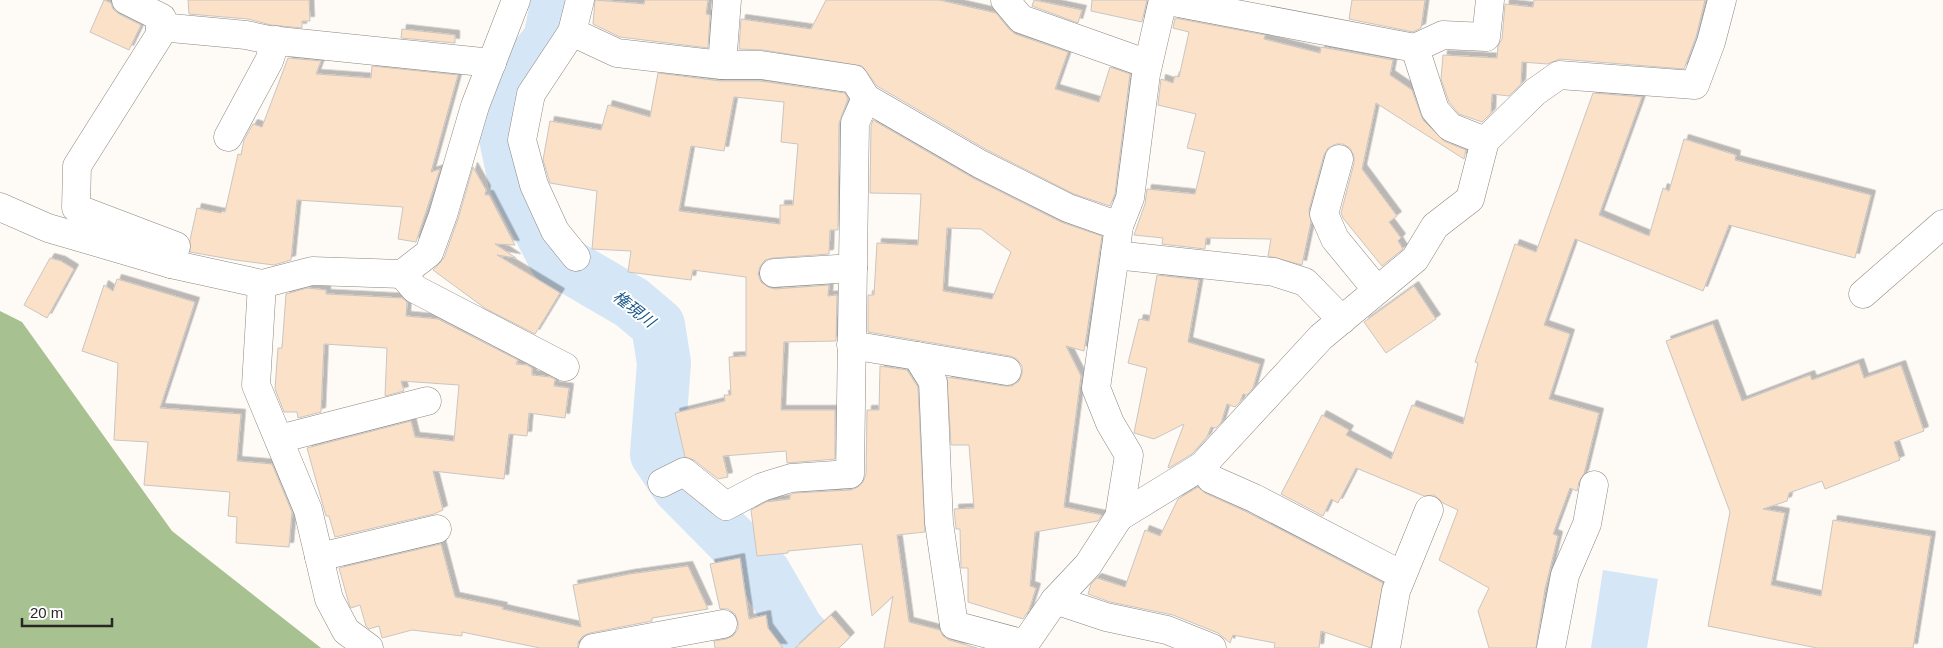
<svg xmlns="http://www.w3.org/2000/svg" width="1943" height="648" font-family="Arial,'Noto Sans JP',sans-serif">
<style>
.forest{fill:#a7c191}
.water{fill:#d5e6f6}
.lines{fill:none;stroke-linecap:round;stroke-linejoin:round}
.river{stroke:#d5e6f6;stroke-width:54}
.building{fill:#fce1c9;stroke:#cac5c0;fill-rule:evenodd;filter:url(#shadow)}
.minor-casing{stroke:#8c8782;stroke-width:29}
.minor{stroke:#fff;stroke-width:28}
.labels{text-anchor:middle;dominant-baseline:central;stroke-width:4;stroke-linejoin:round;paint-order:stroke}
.water-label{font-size:16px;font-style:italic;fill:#1c598b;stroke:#fff}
</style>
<defs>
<filter id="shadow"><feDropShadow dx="4.5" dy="-4.5" stdDeviation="0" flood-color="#0004"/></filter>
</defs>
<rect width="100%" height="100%" fill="#fefaf6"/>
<polygon class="forest" points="0,311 22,322 172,531 321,648 0,648"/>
<polygon class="water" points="1603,570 1658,579 1647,648 1591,648"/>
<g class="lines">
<polyline class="river" points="558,0 550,40 516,82 503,124 515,181 555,258 632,303 658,325 664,363 657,454 679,487 764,573 797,630 813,648"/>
</g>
<g class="building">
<polygon points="104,0 111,3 113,9 119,14 141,25 129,50 90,32"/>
<polygon points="188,0 309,0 310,21 302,21 302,28 271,25 248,19 189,14"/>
<polygon points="595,0 644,4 645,0 708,0 706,14 710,15 708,48 620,37 593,24"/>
<polygon points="826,0 939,0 996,13 1009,29 1015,34 1068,52 1055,89 1099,102 1110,67 1130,74 1115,194 1110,206 1074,194 987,150 877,86 862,66 763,50 739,49 741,19 811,29"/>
<polygon points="1034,0 1082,10 1078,23 1032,6"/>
<polygon points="1092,0 1147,0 1142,22 1091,11"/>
<polygon points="1352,0 1425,0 1421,28 1413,32 1349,19"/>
<polygon points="1534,0 1705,0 1696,37 1684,69 1560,59 1547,64 1522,62 1521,84 1509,96 1492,94 1491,113 1482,122 1459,114 1449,102 1441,79 1443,55 1497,58 1498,46 1502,39 1505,4 1533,7"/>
<polygon points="1175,18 1265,35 1264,39 1320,53 1321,47 1393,60 1390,75 1412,90 1423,120 1444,141 1466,150 1464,159 1376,103 1362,169 1397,216 1389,222 1401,238 1398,241 1403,249 1382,266 1343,218 1341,213 1354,163 1354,156 1350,148 1343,144 1336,144 1328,148 1324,155 1309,210 1311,222 1302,265 1268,256 1271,239 1206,238 1205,249 1162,244 1163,238 1134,235 1145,204 1147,189 1195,194 1205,152 1187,148 1196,114 1158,105 1161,79 1173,83 1175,76 1179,77 1189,32 1173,28"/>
<polygon points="402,29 455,35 455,43 401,38"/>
<polygon points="288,58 321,61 316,74 371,78 372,66 458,75 431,172 440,169 416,242 398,239 403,207 297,200 291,260 274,265 235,260 190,252 190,240 197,208 221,213 222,211 225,212 238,154 241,155 244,140 253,124 262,127"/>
<path d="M658,73L720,81H760L845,93L848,99L839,123L838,230H830L829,254L773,258L765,260L760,267L758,274L761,282L768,287L775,289L829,285L828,296L837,295L836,341L784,342L781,410H835V459L787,463L786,451L723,456L728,477L718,479L694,460L685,457L675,413L725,401L724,395H731L729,357L746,356V277L693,270L691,280L628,272L631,251L592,249L597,191L550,183L543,160L550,121L601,130L608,105L650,117ZM734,97L784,102L781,142L798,144L793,205H780V224L679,211L691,146L724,151Z"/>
<polygon points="1593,93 1642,97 1599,215 1649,236 1663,188 1669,191 1684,139 1736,155 1735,160 1871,195 1855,258 1729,225 1703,291 1575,239 1544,325 1570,334 1549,399 1599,413 1584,474 1579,482 1577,491 1570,488 1553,534 1558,536 1545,589 1536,648 1489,648 1478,611 1489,588 1439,560 1458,510 1443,503 1434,495 1424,496 1356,468 1338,503 1331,499 1323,516 1281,494 1322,415 1349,430 1346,435 1391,459 1412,405 1463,424 1478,363 1475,362 1515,244 1536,252"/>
<path d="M873,120L973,178L1061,222L1102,236L1084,351L1066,346L1081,376L1064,507L1102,515L1098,521L1035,532L1030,586L1036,588L1029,610L1023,619L968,602V568H961L960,529H956L954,509L974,508L969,445H951L947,377L1004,386H1012L1019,381L1022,374V366L1017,359L1010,356L868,332V295H874L877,243L918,245L921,194L870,193L871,126ZM947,228L981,229L1011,252L992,299L943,291Z"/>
<polygon points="473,167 486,190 485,195 489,195 515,245 495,244 516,258 497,255 560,293 535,334 486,309 433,270 444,258 458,219"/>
<polygon points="50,258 61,261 74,269 47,318 24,305"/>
<polygon points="1157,275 1199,280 1188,342 1260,364 1253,388 1247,395 1243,394 1240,402 1235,407 1227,404 1221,423 1216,428 1211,427 1207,437 1192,454 1169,468 1168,467 1184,424 1154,439 1134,433 1147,368 1128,363 1139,319 1149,321"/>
<polygon points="117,279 195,302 160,408 241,414 237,461 272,464 292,512 289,547 236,543 237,517 228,516 230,492 144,485 148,442 114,440 118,363 82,351 104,285 113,291"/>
<polygon points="1414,286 1436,319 1386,353 1364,322"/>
<polygon points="307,288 326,290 326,294 402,298 407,302 406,316 438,319 518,360 516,364 527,365 532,368 532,375 550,377 555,379 554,386 569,388 565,418 529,413 527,436 509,434 504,479 433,471 443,510 434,514 335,537 329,516 326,516 307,448 411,421 415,437 454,441 459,385 401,381 404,391 385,396 387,348 324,344 321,412 298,418 297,412 284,412 275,389 278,348 282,348 286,294"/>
<polygon points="1713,324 1742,401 1810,375 1812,380 1859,363 1864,378 1901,365 1924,431 1894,442 1900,460 1825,489 1822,481 1789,493 1787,501 1763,509 1785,513 1771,585 1821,596 1833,520 1931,536 1913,648 1817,648 1708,626 1730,512 1666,341"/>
<polygon points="880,366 907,370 918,387 925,532 897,535 909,622 940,630 943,636 949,640 977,648 884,648 893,596 872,616 862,544 788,551 788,553 757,556 751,510 766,502 790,499 790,495 794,493 851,490 858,487 863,482 866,474 867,410 879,410"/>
<polygon points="1198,487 1205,493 1247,512 1383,583 1371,648 1321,631 1319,648 1274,648 1275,643 1233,635 1230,643 1218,633 1173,615 1110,602 1088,594 1091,584 1097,578 1125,587 1145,530 1160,536 1178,499"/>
<polygon points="441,544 455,597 503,607 502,609 581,627 573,585 630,574 688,566 708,609 652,618 652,621 590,633 583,636 578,642 578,648 540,648 462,632 462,636 412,630 382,638 379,626 369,629 366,626 360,605 351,608 349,604 339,568"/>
<polygon points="740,558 749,619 766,615 768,628 783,648 715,648 714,641 726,639 733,636 738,629 738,622 735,614 728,609 720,609 710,564"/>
<polygon points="831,615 850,637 839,648 795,648"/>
</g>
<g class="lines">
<g class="minor-casing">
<g id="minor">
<polyline points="126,0 162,18 159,36 77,166 76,208 176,246 171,264"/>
<polyline points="580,0 572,32 617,53 722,65 761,65 854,79 866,98 980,164 1068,208 1119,226"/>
<polyline points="1005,0 1021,19 1148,64"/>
<polyline points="1163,0 1415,48 1435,110 1450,127 1485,141"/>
<polyline points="160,27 246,35 269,40 492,63"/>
<polyline points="572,32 531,94 522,140 534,185 555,231 576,257"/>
<polyline points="1415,48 1443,35 1486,37 1490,0"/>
<polyline points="722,65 727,0"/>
<polyline points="228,137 269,61 276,40"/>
<polyline points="1339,159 1324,214 1335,239 1377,290"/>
<polyline points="0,207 48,228 171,264 262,284 312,271 402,274 429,253 443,215 475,106 516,0"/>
<polyline points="1115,255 1274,272 1305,282 1342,320"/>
<polyline points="774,273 853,268"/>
<polyline points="402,274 415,289 565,367"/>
<polyline points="262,284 256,385 308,510 329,599 346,631 369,648"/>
<polyline points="1863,294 1943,224"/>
<polyline points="851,345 917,356 933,382 939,523 954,625 1025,644"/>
<polyline points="917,356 1007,371"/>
<polyline points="279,439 427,401"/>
<polyline points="1202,466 1211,479 1254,498 1402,575"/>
<polyline points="662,483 684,472 726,506 762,487 791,478 850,474 855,123 866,98"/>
<polyline points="1119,517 1202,466 1321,337 1415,259 1435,226 1470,199 1485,141 1535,92 1559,75 1695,85 1711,42 1722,0"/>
<polyline points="319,557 437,529"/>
<polyline points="1055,600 1106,617 1167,630 1212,648"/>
<polyline points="593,648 723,624"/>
<polyline points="1022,648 1055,600 1088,565 1119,517 1129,455 1110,423 1096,388 1119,226 1130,198 1146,74 1163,0"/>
<polyline points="1386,648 1396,591 1429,510"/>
<polyline points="1551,648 1565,575 1587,524 1594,485"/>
</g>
</g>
<use href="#minor" class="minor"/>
</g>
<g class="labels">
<g class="water-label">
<text transform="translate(634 309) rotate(38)">権現川</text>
</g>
</g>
<path d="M22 618v8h90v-8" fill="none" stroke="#292625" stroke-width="2.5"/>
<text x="30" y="618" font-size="15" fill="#292625" stroke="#ffffff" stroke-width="4" paint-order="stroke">20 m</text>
</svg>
